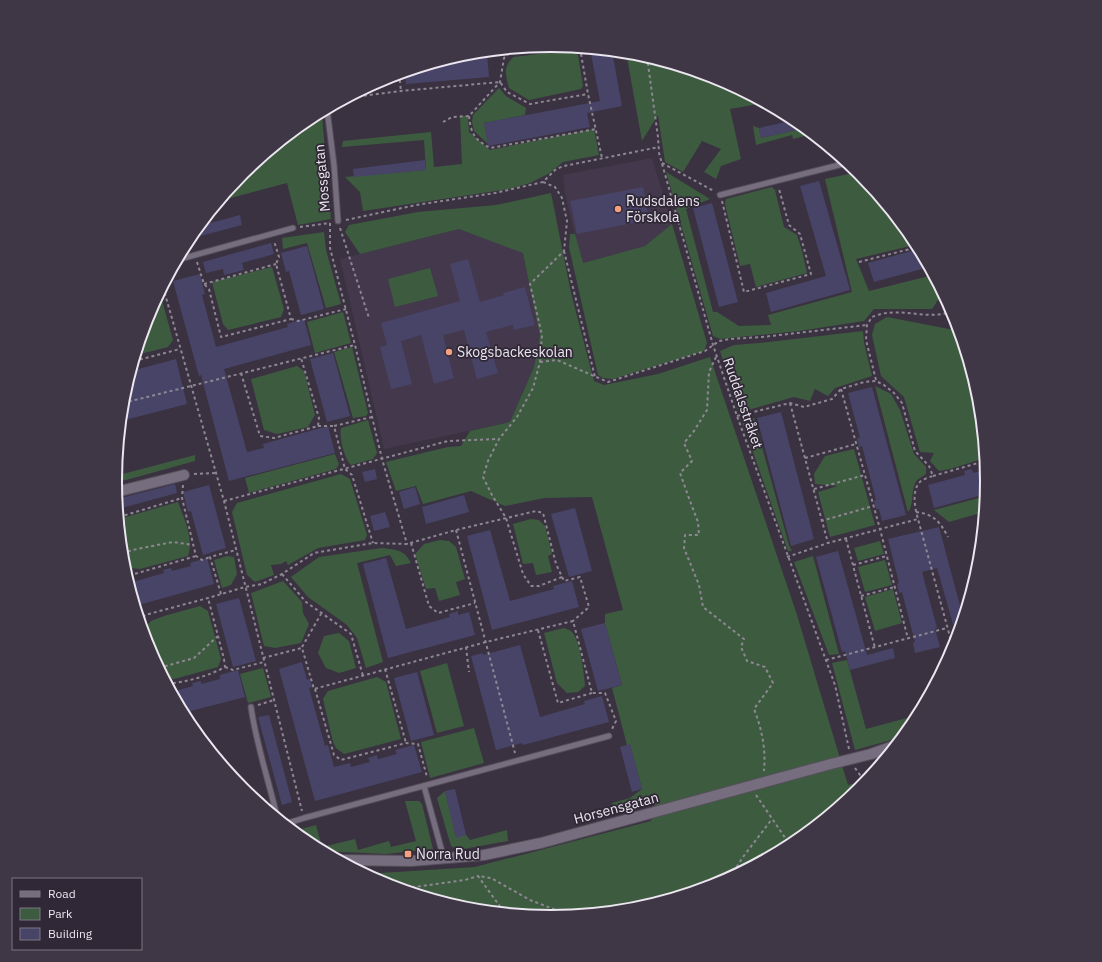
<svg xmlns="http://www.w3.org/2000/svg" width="1102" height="962" font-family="'IBM Plex Sans',sans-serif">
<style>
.built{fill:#43384c}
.green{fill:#3d5c3f}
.building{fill:#484468}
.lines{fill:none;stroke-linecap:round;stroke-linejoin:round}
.service-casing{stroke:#564f5b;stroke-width:7}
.minor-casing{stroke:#564f5b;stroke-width:12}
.path{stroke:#8e8793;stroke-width:2;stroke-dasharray:3 3;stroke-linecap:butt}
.service{stroke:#766e7e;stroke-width:5}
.minor{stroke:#766e7e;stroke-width:10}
.minor-bridge-casing{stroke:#564f5b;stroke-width:12;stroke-linecap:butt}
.minor-bridge{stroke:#766e7e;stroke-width:10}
.poi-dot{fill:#f2a07f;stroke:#302836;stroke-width:1.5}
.labels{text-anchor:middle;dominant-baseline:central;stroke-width:3.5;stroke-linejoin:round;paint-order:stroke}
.street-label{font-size:14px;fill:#ebe6ef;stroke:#302836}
.poi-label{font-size:14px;fill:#ebe6ef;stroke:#302836;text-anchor:start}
.rim{fill:none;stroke:#ebe6ef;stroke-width:2}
</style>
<rect width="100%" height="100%" fill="#3a3240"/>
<g class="built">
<polygon points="652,158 672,224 645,246 582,263 565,194 563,175"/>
<polygon points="459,229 523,252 540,336 534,367 510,422 384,449 340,259"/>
</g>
<g class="green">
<path d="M563,51L575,53L578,55L583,86L581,89L529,100L509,88C506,76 502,66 514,57Z"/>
<polygon points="626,52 636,53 718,78 764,103 730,109 741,159 721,166 716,179 704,172 721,149 702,141 683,172 665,162 658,115 642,141"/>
<polygon points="499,88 506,96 526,108 525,115 484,123 488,144 474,131 472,122 473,115"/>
<path d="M321,112L322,116L331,219L298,225L287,183L219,201C230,188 247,177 255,163L309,118Z"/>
<polygon points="460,116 468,116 469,132 490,150 594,129 599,155 563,162 548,174 530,183 509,189 363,211 360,192 345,177 426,170 424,140 342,147 343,141 431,132 434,167 462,164"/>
<polygon points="753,126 759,128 761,138 805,128 812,134 793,139 792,135 756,145"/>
<polygon points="666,172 710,199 686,209 713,312 717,312 739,326 771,325 768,315 852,292 825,179 858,172 904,227 910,246 856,259 869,291 933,275 944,296 940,297 932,309 874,309 864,321 799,331 720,339 713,336"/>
<polygon points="772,187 775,190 784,227 797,235 802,251 807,273 756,287 750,264 740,266 725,204 726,199"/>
<polygon points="551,193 571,293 594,381 604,385 658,374 710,357 797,615 848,785 867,780 859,789 793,844 718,884 636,909 551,917 466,909 384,884 365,874 475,867 651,821 655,804 613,814 612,803 630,798 642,789 630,745 627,745 612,688 622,685 605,623 605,614 623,610 592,497 544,498 505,506 471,491 423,504 416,486 396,491 386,462 448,447 461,446 470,431 510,422 534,367 540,336 523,253 459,229 360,254 345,232 349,225 418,212 496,205"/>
<polygon points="672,224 707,343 704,351 613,379 603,378 598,375 569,247 570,234 575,234 583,263 645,246"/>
<polygon points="324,232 326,250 341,304 326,308 307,243 283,249 282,238"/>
<polygon points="272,267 284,309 281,317 228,330 223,324 212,282"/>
<polygon points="430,268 438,296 395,307 388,279"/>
<polygon points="161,297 173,340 168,347 136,355 148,314 157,299"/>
<polygon points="343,312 351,343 315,353 307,322"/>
<polygon points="887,317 959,331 979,396 985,458 950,469 939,471 930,461 934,453 920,452 904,397 881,376 872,335 875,324"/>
<polygon points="863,331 864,343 872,376 835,388 828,396 815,389 810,401 794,397 741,412 738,410 720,351 734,345 759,343"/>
<polygon points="352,347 368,413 366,416 353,418 334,352"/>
<polygon points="297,366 304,371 315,415 308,427 277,434 264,430 251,379"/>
<path d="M875,386L891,394L900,410L914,454L926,467V474C923,476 920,478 917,480C910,489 915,503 908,512Z"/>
<polygon points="754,418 789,545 792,551 788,551 742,421"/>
<path d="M368,420L377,453L373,459L351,465C344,459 339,436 341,428Z"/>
<polygon points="854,449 875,525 830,537 818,492 838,486 815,484 814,474 825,456"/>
<polygon points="335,454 339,464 336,469 249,493 245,478"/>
<polygon points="195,455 195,461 115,483 115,476"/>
<polygon points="341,474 350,479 367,535 365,540 318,548 288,565 286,561 281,564 271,565 274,575 255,582 247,575 232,512 237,503"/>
<polygon points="986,496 984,512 949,522 934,510"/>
<path d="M178,502C184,519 194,538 188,556L140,569L130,568C120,555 120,535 119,519Z"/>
<polygon points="531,519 539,520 545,526 552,554 548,556 552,572 536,575 533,563 523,564 513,524"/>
<polygon points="440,540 449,541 456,547 465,579 456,582 460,595 439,601 435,588 426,589 415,554 424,544"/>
<polygon points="880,541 884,554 858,561 854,548"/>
<path d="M382,548C396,550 404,549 411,563L396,566L390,555L357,563L383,662L366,668L357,638L347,625L308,597L291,577L319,557Z"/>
<polygon points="227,556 234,557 237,574 231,585 222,588 214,560"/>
<polygon points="813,556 839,654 829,655 794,562"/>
<polygon points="885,560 892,585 865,592 858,567"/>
<polygon points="283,581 302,602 303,613 309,624 301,643 275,648 264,646 251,593"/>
<polygon points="893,589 902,623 875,631 865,597"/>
<polygon points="200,606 208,611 221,659 218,667 174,679 164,677 149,649 143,631 151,621 164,616"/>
<path d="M564,628C567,629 570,630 572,632C580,641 584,673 585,686L578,692L567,693L557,683L544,633Z"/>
<polygon points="339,633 349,641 356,668 339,673 326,668 318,653 324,636"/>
<polygon points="847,660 866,729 918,715 913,723 902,737 855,750 832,663"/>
<polygon points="447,663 464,726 437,733 420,671"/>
<polygon points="263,668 271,697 248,703 240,674"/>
<polygon points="377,677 386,682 401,739 344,754 336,748 333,742 323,699 328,691"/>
<polygon points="474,728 484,763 430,778 421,742"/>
<polygon points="445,791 456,837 466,835 470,840 507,830 508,841 458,850 451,846 437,798"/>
<polygon points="405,801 419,801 422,804 433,849 386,854 322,851 309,843 294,831 316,825 322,847 355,839 358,850 389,841 391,847 416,841"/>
</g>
<g class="building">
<polygon points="590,49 612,51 622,106 587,113 590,127 488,146 484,123 600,101"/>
<polygon points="487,53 489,77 406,84 405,72 459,55"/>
<polygon points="795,120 805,128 761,138 759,128"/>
<polygon points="425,160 426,170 354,177 353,169"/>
<polygon points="819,181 850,290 771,312 766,293 826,276 800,186"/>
<polygon points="643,187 649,220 577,234 570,201"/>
<polygon points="712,203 738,302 719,307 693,208"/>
<polygon points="240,215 242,225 197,237 195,231 199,226"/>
<polygon points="271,243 274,254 242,263 244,270 224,275 223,269 206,273 203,262"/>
<polygon points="307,246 324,309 301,315 289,271 286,272 281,253"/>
<polygon points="919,249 929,267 874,282 868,263"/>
<polygon points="468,259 480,302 504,295 503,293 525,287 535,325 514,330 513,325 486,332 498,373 477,379 464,330 443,335 454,378 434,384 421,335 401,341 412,384 391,389 380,347 387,345 381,323 460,301 450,264"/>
<polygon points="200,274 205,294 202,295 216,347 288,327 287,324 304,319 311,345 224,369 247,452 264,448 263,444 328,426 335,453 229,481 201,375 199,376 173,281"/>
<polygon points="333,353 350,416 327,422 310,359"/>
<polygon points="176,359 187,404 121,421 123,396 131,371"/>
<polygon points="872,387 906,515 882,521 879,509 876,509 874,501 876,500 862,446 859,447 857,438 860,438 848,393"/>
<polygon points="781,412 814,539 791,546 757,418"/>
<polygon points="375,469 377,479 365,482 362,472"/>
<polygon points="972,469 973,473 986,470 987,481 986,494 934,508 928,485 965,475 964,471"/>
<polygon points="175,484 177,493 118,509 117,499"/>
<polygon points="209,485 226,548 203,555 191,511 188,512 183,492"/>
<polygon points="415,487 420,504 404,509 399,492"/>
<polygon points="464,495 469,512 426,524 422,507"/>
<polygon points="575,508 592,571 569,577 551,514"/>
<polygon points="385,512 390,527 374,531 370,516"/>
<polygon points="939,527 963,617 957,638 937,568 922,572 937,628 935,629 940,647 915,653 913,643 915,642 902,592 899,593 897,584 899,583 888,539"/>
<polygon points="490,530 510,601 554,589 553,586 572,581 579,607 492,630 467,536"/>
<polygon points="838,551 867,655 893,648 895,658 850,670 845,651 842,652 816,557"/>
<polygon points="207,558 214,584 135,606 129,583 164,573 163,570 171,568 172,571 191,566 190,563"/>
<polygon points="386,558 406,629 450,617 449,614 458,611 458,615 469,612 475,635 388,658 363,564"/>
<polygon points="239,598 256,661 233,667 216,604"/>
<polygon points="605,623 622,685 598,691 581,629"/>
<polygon points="520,645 540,717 585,704 584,701 602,696 609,722 523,745 522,743 496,750 471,656 483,653 483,655"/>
<polygon points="302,662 307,680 310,679 312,687 309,688 325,746 328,745 334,767 350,763 351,767 370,762 368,758 377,755 378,759 397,754 395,750 414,745 422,772 315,801 279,669"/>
<polygon points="238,670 245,697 183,713 172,692 193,686 192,683 201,681 201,684 220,679 220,675"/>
<polygon points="417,672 434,735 411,741 394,678"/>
<polygon points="269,715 292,802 282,805 258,717"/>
<polygon points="630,744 642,789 632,792 620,747"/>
<polygon points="455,789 466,835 456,838 445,791"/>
</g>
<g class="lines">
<g class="service-casing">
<g id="service">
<polyline points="327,109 334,165 338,221"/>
<polyline points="720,195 847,163"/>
<polyline points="177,260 293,228"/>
<path d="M251,707C256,744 269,781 277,817"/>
<polyline points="424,786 444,859"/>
<polyline points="285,824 304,818 609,736"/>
</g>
</g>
<g class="minor-casing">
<g id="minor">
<polyline points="116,492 184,475"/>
<polyline points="871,754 894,746"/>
<polyline points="340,860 411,861 484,855 541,843 831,764"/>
</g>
</g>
<g class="path">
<polyline points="580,48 588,94 602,158"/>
<polyline points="647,57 658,137 659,153 713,345 737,416 835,685 849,749"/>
<polyline points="399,74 401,91"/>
<polyline points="346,98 401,91 500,82 507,92 530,104 588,94"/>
<polyline points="780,111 781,115"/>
<path d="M469,116C471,134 474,139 490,148L596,129"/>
<polyline points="443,122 452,117 469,116 500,82 504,58 512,50 555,45"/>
<polyline points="662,163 714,191"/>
<polyline points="543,182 555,187 562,198 567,221 564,251 530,284 542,335 540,362 533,388 517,417 499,439 488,461 483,477 492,495 506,518 523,574 531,586 539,586 562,577"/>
<polyline points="722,201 744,292 811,274 800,234 789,225 779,189"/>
<polyline points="346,220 416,205 495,193 543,182 556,169 564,166 659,147"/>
<polyline points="330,223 330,248 355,345 382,459 407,544"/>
<polyline points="300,227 330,223"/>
<polyline points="340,228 369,318"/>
<polyline points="564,251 595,377"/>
<polyline points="197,262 204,284 209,289 221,337 291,319 276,264 279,257 274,241"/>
<polyline points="859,262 914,248 909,234"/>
<polyline points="204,284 276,264"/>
<polyline points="163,287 224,501 302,811"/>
<polyline points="291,319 298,321 346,309"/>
<path d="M716,357L709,372L707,410L694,431L684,443L692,461L680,473L690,501L698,522L699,535H685L684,548L699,585L703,607L744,639L741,647L747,661L765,667L773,683L754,709C762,729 766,750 764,771"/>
<polyline points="134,361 180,349"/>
<polyline points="540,362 557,360 608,382 705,351 719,341 730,339 762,337 867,325"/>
<polyline points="241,373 260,436 274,438 318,426 319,418 301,358"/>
<path d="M876,380L866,340L867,325L872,317C877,315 883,313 888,313C909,310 932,320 952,311"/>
<polyline points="841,389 880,529 908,639"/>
<polyline points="123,403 355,345"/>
<polyline points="790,403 828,543"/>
<path d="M737,416L790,403L804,407L832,399L841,389L864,382L876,381L884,385L894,393L902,403L915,451L929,466L933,476C929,477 924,479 921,481C911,489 915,509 918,519"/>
<polyline points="372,417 334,426 345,469 352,475 373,543"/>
<polyline points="318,426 334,426"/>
<polyline points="805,458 856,444"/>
<polyline points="194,474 215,473"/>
<polyline points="933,476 985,461"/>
<polyline points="183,485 182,498 196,556 202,560 210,557"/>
<polyline points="814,489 865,475"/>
<polyline points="224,501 448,441 498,439"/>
<path d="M916,512C934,514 940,522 948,537"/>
<polyline points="119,517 182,498"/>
<polyline points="821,521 873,506"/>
<polyline points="456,530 515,753"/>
<polyline points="846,539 875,648"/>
<polyline points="411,543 429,606 438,613 475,603"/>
<polyline points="122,553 137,549 173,542 193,545"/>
<polyline points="787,557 828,543 918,519 953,648"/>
<polyline points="853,565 887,556"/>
<polyline points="125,570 131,575 196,556"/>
<polyline points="282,574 306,602 351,634 363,676"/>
<polyline points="221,594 210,557 236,550"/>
<polyline points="861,596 895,587"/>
<polyline points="141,623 145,615 208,598 245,587 262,584 282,574 314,553 373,543 407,544 456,530 536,511 543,513 556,564 564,581 580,577 589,607 573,621"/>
<polyline points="538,630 558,703 592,693"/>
<polyline points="302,647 321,614"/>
<polyline points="466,647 469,672"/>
<polyline points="263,658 302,648 314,689 486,642 573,621 592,693 605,693 616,721 612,729"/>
<polyline points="826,660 947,628"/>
<polyline points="225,667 233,670 264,662"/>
<polyline points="159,668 194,658 218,636"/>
<polyline points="385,669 406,743"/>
<path d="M167,684C186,682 209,676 225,667L224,659L208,598"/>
<polyline points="315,689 334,755 341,760 406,743 418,744 427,777"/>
<polyline points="258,705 274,700"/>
<polyline points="855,768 865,782"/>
<polyline points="756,795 790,845"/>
<polyline points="730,877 743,857 772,819"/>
<polyline points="400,889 465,880 478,876"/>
<polyline points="504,912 478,876 491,878 530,900 569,915"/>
</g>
<use href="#service" class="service"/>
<use href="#minor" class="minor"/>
<g class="minor-bridge-casing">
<polyline id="minor-bridge" points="831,764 871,754"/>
</g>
<use href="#minor-bridge" class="minor-bridge"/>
</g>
<g class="poi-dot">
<circle cx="618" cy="209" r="4"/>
<circle cx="449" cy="352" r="4"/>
<rect x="404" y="850" width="8" height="8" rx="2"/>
</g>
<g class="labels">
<g class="street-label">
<text transform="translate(322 178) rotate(-95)">Mossgatan</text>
<text transform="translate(743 403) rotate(71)">Ruddalsstråket</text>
<text transform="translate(616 808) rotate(-15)">Horsensgatan</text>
</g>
<g class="poi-label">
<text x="626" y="201">Rudsdalens<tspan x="626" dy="16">Förskola</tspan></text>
<text x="457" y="352">Skogsbackeskolan</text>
<text x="416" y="854">Norra Rud</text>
</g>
</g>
<path d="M0 0H1102V962H0ZM122 481a429 429 0 1 1 858 0a429 429 0 1 1-858 0Z" fill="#3f3745" fill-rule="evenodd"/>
<path class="rim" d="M122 481a429 429 0 1 1 858 0a429 429 0 1 1-858 0Z"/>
<rect x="12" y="878" width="130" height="72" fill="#302836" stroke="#7b7480"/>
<rect x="20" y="891" width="20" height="6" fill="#766e7e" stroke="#7b7480"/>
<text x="48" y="898" font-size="12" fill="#ebe6ef">Road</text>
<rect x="20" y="908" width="20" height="12" fill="#3d5c3f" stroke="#7b7480"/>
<text x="48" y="918" font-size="12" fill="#ebe6ef">Park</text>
<rect x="20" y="928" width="20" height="12" fill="#484468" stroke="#7b7480"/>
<text x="48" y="938" font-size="12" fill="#ebe6ef">Building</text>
</svg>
